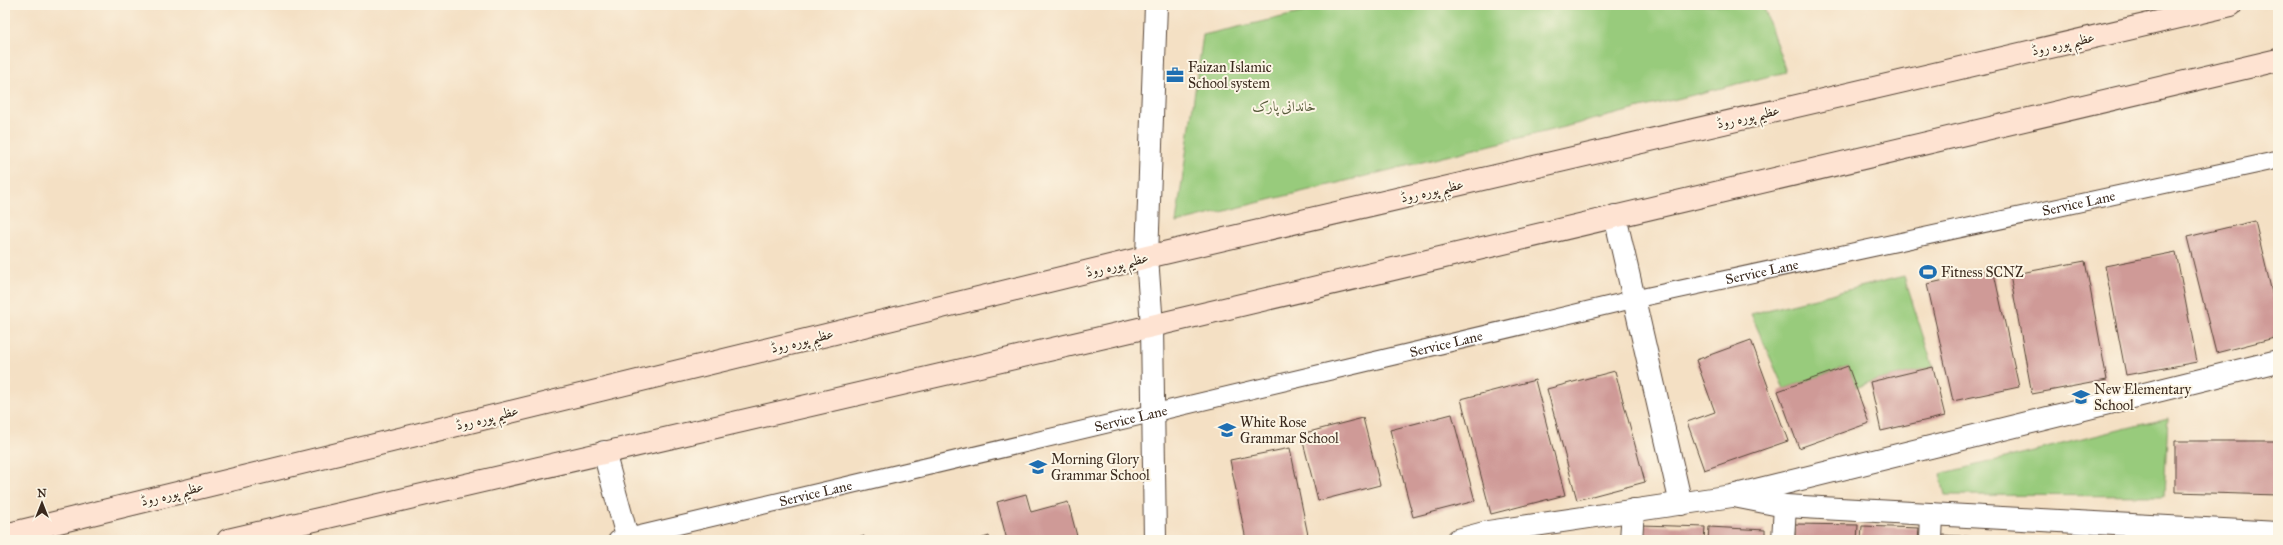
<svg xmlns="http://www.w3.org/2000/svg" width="2283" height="545" font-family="'IM FELL Great Primer',Amiri,serif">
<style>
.green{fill:#98cb7c;stroke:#6a7a4d}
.building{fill:#cf9a97}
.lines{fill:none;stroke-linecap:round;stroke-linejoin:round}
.service-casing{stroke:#574537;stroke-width:19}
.minor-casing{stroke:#574537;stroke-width:24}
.secondary-casing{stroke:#574537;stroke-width:24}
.service{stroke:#fff;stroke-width:17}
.minor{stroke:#fff;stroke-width:22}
.secondary{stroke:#fee3d2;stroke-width:22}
.labels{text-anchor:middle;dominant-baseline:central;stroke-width:4;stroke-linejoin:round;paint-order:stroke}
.street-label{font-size:14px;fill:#3b2a1e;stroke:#fcf5e5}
.poi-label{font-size:14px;fill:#3b2a1e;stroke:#fcf5e5;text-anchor:start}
.park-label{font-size:14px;fill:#575a3a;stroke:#fcf5e5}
</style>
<rect width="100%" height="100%" fill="#fcf5e5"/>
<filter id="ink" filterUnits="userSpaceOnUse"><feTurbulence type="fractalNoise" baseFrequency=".025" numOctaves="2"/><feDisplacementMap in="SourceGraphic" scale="8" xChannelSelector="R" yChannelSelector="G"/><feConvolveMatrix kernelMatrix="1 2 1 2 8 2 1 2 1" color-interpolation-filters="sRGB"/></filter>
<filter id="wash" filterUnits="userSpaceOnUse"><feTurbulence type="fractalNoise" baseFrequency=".012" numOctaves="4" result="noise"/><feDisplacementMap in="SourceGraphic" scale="16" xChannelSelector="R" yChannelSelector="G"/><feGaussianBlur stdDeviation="0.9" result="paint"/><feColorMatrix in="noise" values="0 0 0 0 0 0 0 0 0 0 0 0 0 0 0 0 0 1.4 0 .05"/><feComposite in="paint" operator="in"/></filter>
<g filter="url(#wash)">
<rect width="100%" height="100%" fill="#f4e0c4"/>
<g class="green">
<polygon points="1335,5 1763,5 1786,72 1176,223 1203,35"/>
<polygon points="1904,276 1933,367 1870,382 1856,388 1848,366 1784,389 1751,314"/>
<polygon points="2168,418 2164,496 1945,495 1940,474"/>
</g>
<g id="blocks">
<g class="building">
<polygon points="2255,221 2278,318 2278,337 2216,353 2187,237"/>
<polygon points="2176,252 2197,362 2126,375 2105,266"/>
<polygon points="2085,261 2107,380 2032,394 2010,275"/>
<polygon points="1993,269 2019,387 1953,401 1927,284"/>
<polygon points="1751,340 1788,441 1704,470 1687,422 1715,412 1696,360"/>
<polygon points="1848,366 1869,423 1799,448 1778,391"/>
<polygon points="1933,367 1945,416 1881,431 1870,382"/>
<polygon points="1615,371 1645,482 1577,500 1547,389"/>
<polygon points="1535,380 1565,495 1491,514 1461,399"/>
<polygon points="1452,414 1475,501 1413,517 1390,430"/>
<polygon points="1363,418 1380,485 1318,501 1301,434"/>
<polygon points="2175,441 2278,441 2278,495 2175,492"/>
<polygon points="1290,448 1309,540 1246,540 1230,460"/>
<polygon points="1026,494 1031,512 1068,502 1078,540 1007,540 997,502"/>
<polygon points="1795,524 1858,525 1857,540 1795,540"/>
<polygon points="1642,525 1705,527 1704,540 1641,540"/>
<polygon points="1862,526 1919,528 1918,540 1861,540"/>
<polygon points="1709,527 1765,530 1765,540 1708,540"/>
<polygon points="1940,535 2003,538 2003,540 1940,540"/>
<polygon points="864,536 865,540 853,540"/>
<polygon points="905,536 906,540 893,540"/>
<polygon points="989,536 990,540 977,540"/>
<polygon points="2007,538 2024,539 2024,540 2006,540"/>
</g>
</g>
</g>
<g filter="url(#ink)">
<use href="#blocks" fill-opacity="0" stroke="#574537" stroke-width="1"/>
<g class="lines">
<g class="service-casing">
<g id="service">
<path id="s1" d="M617,540L1635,299L2278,160"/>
</g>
</g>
<g class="minor-casing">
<g id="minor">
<polyline points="1615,216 1681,504"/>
<polyline points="604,452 628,540"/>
<polyline points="1739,497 1785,506 2278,533"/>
<polyline points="1155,540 1152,326 1147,257 1156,5"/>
<polyline points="1458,540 1488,532 1732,496 2278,361"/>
<polyline points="1631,540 1633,510"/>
<polyline points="1783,540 1785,506"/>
<polyline points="1931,540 1932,514"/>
</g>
</g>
<g class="secondary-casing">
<g id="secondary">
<polyline points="5,535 1147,257 2231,5"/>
<polyline points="228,540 1152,326 2278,60"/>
</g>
</g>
<use href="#service" class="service"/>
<use href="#minor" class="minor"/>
<use href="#secondary" class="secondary"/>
</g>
</g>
<defs>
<g id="office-bare" transform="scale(1.38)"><path d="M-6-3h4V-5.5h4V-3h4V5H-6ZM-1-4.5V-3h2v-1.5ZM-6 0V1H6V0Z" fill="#1f6fb2" stroke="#fcf5e5" stroke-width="2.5" paint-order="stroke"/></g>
<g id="stadium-bare" transform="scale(1.38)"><path d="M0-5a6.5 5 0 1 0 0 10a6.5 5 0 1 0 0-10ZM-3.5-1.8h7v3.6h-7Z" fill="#1f6fb2" stroke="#fcf5e5" stroke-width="2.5" paint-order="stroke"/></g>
<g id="school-bare" transform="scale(1.38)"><path d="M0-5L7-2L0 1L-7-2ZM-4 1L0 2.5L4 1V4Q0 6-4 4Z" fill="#1f6fb2" stroke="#fcf5e5" stroke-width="2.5" paint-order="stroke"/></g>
</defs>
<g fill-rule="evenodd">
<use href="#office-bare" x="1175" y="75"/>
<use href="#stadium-bare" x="1928" y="272"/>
<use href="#school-bare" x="2081" y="397"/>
<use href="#school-bare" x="1227" y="430"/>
<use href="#school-bare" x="1038" y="467"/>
</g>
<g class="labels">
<g class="street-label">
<text transform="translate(2063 44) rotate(-13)">عظیم پورہ روڈ</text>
<text transform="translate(1748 117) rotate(-13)">عظیم پورہ روڈ</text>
<text transform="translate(1432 191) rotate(-13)">عظیم پورہ روڈ</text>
<text stroke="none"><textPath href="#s1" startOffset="1500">Service Lane</textPath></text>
<text transform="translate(1117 265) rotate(-14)">عظیم پورہ روڈ</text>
<text stroke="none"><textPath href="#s1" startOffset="1176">Service Lane</textPath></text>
<text transform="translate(802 341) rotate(-14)">عظیم پورہ روڈ</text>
<text stroke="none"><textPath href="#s1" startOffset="852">Service Lane</textPath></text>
<text transform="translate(487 418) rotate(-14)">عظیم پورہ روڈ</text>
<text stroke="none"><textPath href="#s1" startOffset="528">Service Lane</textPath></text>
<text stroke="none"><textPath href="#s1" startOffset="204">Service Lane</textPath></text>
<text transform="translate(172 494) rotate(-14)">عظیم پورہ روڈ</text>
</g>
<g class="poi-label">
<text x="1188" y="67">Faizan Islamic<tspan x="1188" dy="16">School system</tspan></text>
<text x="1941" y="272">Fitness SCNZ</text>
<text x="2094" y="389">New Elementary<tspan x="2094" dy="16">School</tspan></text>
<text x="1240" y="422">White Rose<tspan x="1240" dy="16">Grammar School</tspan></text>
<text x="1051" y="459">Morning Glory<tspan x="1051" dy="16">Grammar School</tspan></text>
</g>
<g class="park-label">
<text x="1284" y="106">خاندانی پارک</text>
</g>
</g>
<rect width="2283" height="545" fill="none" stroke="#fcf5e5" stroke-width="20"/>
<g transform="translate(42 503)" stroke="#fcf5e5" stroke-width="3" paint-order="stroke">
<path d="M0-3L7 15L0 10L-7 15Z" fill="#3b2a1e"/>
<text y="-6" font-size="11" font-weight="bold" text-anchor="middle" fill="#3b2a1e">N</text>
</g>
</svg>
